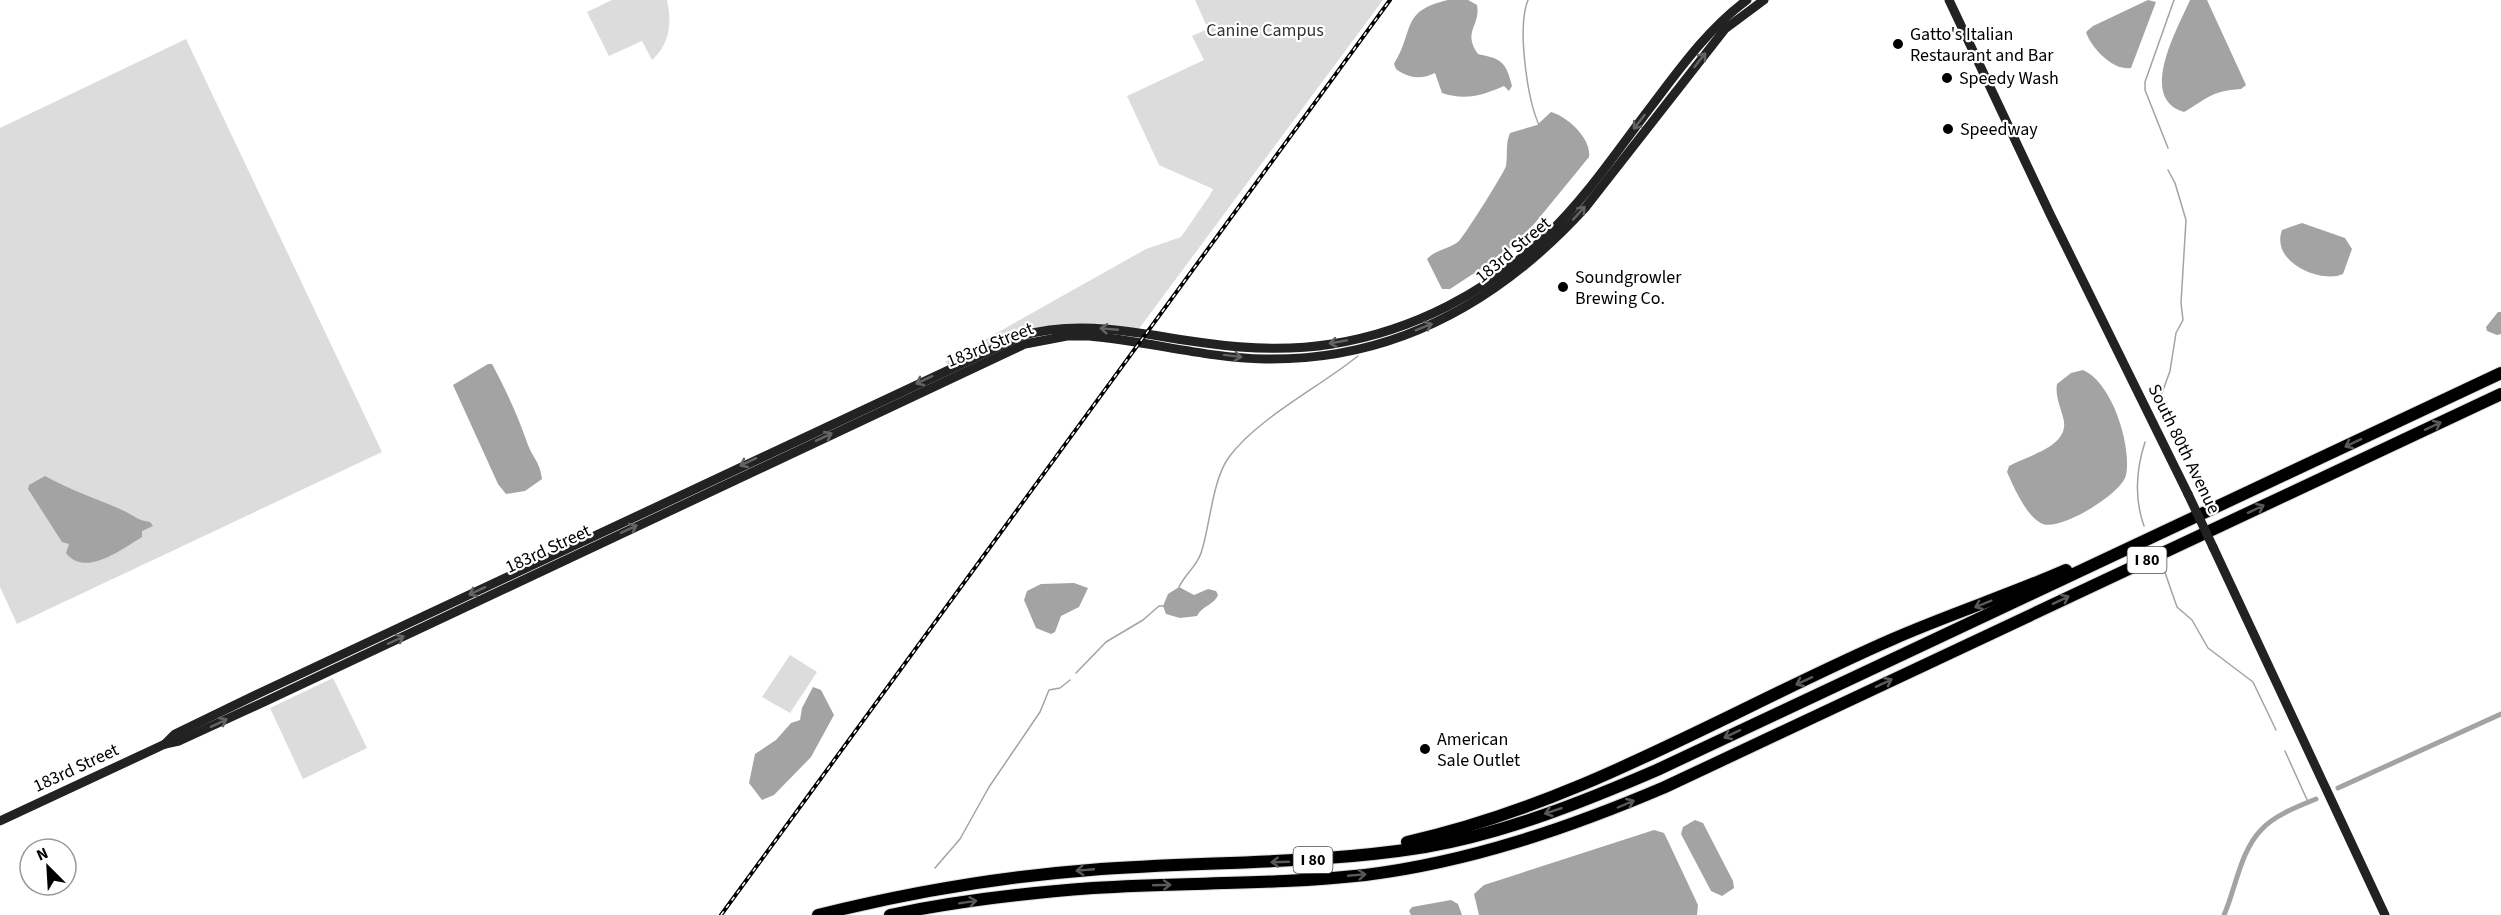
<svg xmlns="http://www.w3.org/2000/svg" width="2501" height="915" font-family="'Source Sans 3',sans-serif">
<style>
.green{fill:#dcdcdc}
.water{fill:#a3a3a3}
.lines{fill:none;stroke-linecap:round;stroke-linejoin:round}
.stream{stroke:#a3a3a3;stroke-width:1.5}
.canal{stroke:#a3a3a3;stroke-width:5}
.highway-casing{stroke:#dbdbdb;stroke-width:14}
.secondary{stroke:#222;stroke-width:9}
.highway{stroke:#000;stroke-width:12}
.rail-casing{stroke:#000;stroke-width:4}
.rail{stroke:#fff;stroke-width:1.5;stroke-dasharray:4.5;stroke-linecap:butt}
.secondary-bridge{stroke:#222;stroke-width:9}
.oneway{stroke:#646464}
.oneway2{stroke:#595959}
.poi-dot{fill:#000;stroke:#fff;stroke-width:2}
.labels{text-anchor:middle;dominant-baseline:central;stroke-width:4.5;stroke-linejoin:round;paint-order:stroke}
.shield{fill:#fff;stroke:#4c4c4c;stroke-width:1.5}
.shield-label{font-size:16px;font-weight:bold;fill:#000}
.park-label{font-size:18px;fill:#333;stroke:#fff}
.poi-label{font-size:18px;fill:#000;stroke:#fff;text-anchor:start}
.street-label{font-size:18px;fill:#000;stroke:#fff}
</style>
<rect width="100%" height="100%" fill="#fff"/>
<g class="green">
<path d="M612,0H667C672,23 670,44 652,60L642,41L609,56L587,12Z"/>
<path d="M1195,0H1383L1138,330C1059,315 1019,332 949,365L945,362L1146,249L1181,237L1210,195L1213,189L1159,165L1127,96L1204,60L1192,36L1208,29Z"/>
<polygon points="186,39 382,452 17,624 0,587 0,128"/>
<polygon points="790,655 817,672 790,713 762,697"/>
<polygon points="333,678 367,748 303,779 270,708"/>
</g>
<g class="water">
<path d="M1448,0H1468L1477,5C1481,26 1462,31 1478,54C1501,59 1506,61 1512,86L1509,91L1504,86C1483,95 1466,101 1442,93L1435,73C1421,80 1408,78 1396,69L1394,64C1415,30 1400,11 1448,0Z"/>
<path d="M2148,0L2156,2L2131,68C2113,71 2091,48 2086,32L2093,26Z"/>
<path d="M2190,0H2207L2246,85L2241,89C2210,91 2209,98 2184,112C2137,98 2178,28 2190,0Z"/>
<path d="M1551,112C1567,116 1592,139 1589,157L1535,223L1505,253L1450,289H1442L1427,259C1435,250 1449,249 1459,241C1465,235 1504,173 1506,166C1508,154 1505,145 1510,133L1537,125Z"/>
<path d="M2302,223L2345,238L2352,249L2343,274C2322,284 2270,263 2282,230Z"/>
<polygon points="2498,312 2501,312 2501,334 2497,335 2487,331 2486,327"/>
<path d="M488,364H492C507,392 518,416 528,445C533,458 540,462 542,479L525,491L506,494L498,484L453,385Z"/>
<path d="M2083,370C2112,382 2132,446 2126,475C2122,494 2060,531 2043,524C2026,517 2014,487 2007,472L2009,466C2029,455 2072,446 2063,417C2060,406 2055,395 2057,384L2071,373Z"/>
<path d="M45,476C70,490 95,498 120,509C132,514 138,521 150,522L153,526L142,531V537C122,549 85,578 66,553L69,544L62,542L28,489L29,485Z"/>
<polygon points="1074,583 1088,588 1079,607 1061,616 1055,632 1051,634 1036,628 1024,600 1027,591 1041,584"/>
<path d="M1179,587L1194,595L1208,589L1216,591L1218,595C1215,604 1202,606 1197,616L1180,618L1166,614L1163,606L1168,594Z"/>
<polygon points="813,687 821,690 834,715 811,757 774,795 762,800 749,783 755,754 776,740 791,723 800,720 802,708"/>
<polygon points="1695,820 1703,823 1733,881 1734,888 1722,896 1711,891 1681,834 1683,827"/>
<polygon points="1654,830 1664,833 1667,839 1698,905 1697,915 1479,915 1474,894 1484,885"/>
<polygon points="1451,900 1458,904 1462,915 1411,915 1409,911 1412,907"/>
</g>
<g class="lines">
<g class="stream">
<path d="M1528,0C1517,27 1527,98 1539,125"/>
<polyline points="2168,148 2145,90 2145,82 2174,0"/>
<polyline points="2158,404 2170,371 2176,333 2183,320 2181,303 2186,220 2175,183 2168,170"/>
<path d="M2144,526C2134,498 2136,470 2145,442"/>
<polyline points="2162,564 2177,607 2192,620 2208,648 2253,682 2276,730"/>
<path d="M1179,587C1185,574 1197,566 1201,553C1210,527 1212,480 1229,457C1258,418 1318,388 1358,356"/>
<polyline points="1076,673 1106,642 1143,620 1159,606 1163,606"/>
<polyline points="2285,751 2308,802"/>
<polyline points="935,868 960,839 989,787 1040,712 1049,690 1060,688 1070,680"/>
</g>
<g class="canal">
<polyline points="2338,788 2501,714"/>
<path d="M2224,915C2236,888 2240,851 2262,829C2275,815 2299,806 2316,799"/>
</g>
<g class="highway-casing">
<g id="highway">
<path d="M1407,842C1580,804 1732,709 1893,639C1950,614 2009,595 2066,570"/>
<path d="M818,915C907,893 998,877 1090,870C1202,861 1314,865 1425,847C1505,833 1583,802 1657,770L2501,373"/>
<path d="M890,915C956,901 1025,893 1093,888C1183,882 1275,885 1365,875C1469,862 1569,828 1665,787L2501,394"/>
</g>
</g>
<g class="secondary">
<polyline points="1949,0 2050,214 2188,494"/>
<polyline points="2213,547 2385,915"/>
<path d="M165,744L175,734L264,691L1021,336C1083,318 1143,335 1205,343C1247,349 1289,351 1332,344C1413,331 1488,292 1547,235C1587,197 1619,148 1653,104C1681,67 1709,28 1747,0"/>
<path d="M0,821L165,744L179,741L264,702L1025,344L1067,336H1089C1148,341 1206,358 1265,359C1394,361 1500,301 1585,208L1725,29L1764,0"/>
</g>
<use href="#highway" class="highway"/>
<g class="rail-casing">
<polyline id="rail" points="721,915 1390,0"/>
</g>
<use href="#rail" class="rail"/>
<polyline class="secondary-bridge" points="2188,494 2213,547"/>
</g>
<defs><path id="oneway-shaft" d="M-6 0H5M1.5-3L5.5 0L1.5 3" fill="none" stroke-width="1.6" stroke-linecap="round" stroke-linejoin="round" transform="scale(1.5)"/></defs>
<g class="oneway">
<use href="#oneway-shaft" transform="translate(1700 60) rotate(-52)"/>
<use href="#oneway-shaft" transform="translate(1639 122) rotate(128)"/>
<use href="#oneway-shaft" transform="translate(1579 213) rotate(-48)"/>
<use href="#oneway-shaft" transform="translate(1424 327) rotate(-22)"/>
<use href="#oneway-shaft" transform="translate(1109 329) rotate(-175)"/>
<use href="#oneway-shaft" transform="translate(1338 342) rotate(170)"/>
<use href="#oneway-shaft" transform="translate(1233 356) rotate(7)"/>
<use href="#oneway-shaft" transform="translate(924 380) rotate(155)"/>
<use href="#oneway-shaft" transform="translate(824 437) rotate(-25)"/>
<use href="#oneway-shaft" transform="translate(748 462) rotate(155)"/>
<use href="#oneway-shaft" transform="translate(629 529) rotate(-25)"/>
<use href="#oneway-shaft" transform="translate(477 591) rotate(155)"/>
<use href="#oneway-shaft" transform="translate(396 640) rotate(-25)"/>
<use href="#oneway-shaft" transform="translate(219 723) rotate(-25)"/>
</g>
<g class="oneway2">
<use href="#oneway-shaft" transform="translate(2433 426) rotate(-25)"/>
<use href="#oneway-shaft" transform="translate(2353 443) rotate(155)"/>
<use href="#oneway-shaft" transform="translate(2256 509) rotate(-25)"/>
<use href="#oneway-shaft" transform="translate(2061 600) rotate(-25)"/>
<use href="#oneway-shaft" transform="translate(1983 604) rotate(158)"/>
<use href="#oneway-shaft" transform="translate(1804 681) rotate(155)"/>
<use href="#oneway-shaft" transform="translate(1884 683) rotate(-25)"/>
<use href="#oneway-shaft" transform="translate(1732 734) rotate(155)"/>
<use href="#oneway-shaft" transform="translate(1626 804) rotate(-23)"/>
<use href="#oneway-shaft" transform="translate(1553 811) rotate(161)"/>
<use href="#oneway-shaft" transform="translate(1280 862) rotate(178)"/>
<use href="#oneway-shaft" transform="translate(1085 870) rotate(175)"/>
<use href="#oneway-shaft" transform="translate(1357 875) rotate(-5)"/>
<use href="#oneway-shaft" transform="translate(1162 885) rotate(-2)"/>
<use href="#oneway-shaft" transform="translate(968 902) rotate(-9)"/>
</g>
<g class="poi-dot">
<circle cx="1898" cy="44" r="6"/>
<circle cx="1947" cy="78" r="6"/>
<circle cx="1948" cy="129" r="6"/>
<circle cx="1563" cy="287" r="6"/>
<circle cx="1425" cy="749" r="6"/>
</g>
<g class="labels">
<g class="shield">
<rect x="2127.5" y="547" width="39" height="26" rx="4.5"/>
<rect x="1293.5" y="847" width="39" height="26" rx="4.5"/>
</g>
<g class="shield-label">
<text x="2147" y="560">I 80</text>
<text x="1313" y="860">I 80</text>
</g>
<g class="park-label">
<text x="1265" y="30">Canine Campus</text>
</g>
<g class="poi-label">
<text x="1910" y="34">Gatto's Italian<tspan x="1910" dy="21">Restaurant and Bar</tspan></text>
<text x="1959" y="78">Speedy Wash</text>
<text x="1960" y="129">Speedway</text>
<text x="1575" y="277">Soundgrowler<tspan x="1575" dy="21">Brewing Co.</tspan></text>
<text x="1437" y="739">American<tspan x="1437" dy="21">Sale Outlet</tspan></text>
</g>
<g class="street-label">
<text transform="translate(1513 250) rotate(-40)">183rd Street</text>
<text transform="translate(990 345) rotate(-22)">183rd Street</text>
<text transform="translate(2184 449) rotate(64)">South 80th Avenue</text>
<text transform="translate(548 549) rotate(-25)">183rd Street</text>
<text transform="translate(76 768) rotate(-25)">183rd Street</text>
</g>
</g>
<g transform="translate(48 867) rotate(336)"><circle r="28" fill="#ffffff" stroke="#999999" stroke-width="1.5"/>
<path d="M0-4.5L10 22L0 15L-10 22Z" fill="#000000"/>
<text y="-9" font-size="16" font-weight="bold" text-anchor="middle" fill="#000000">N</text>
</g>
</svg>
